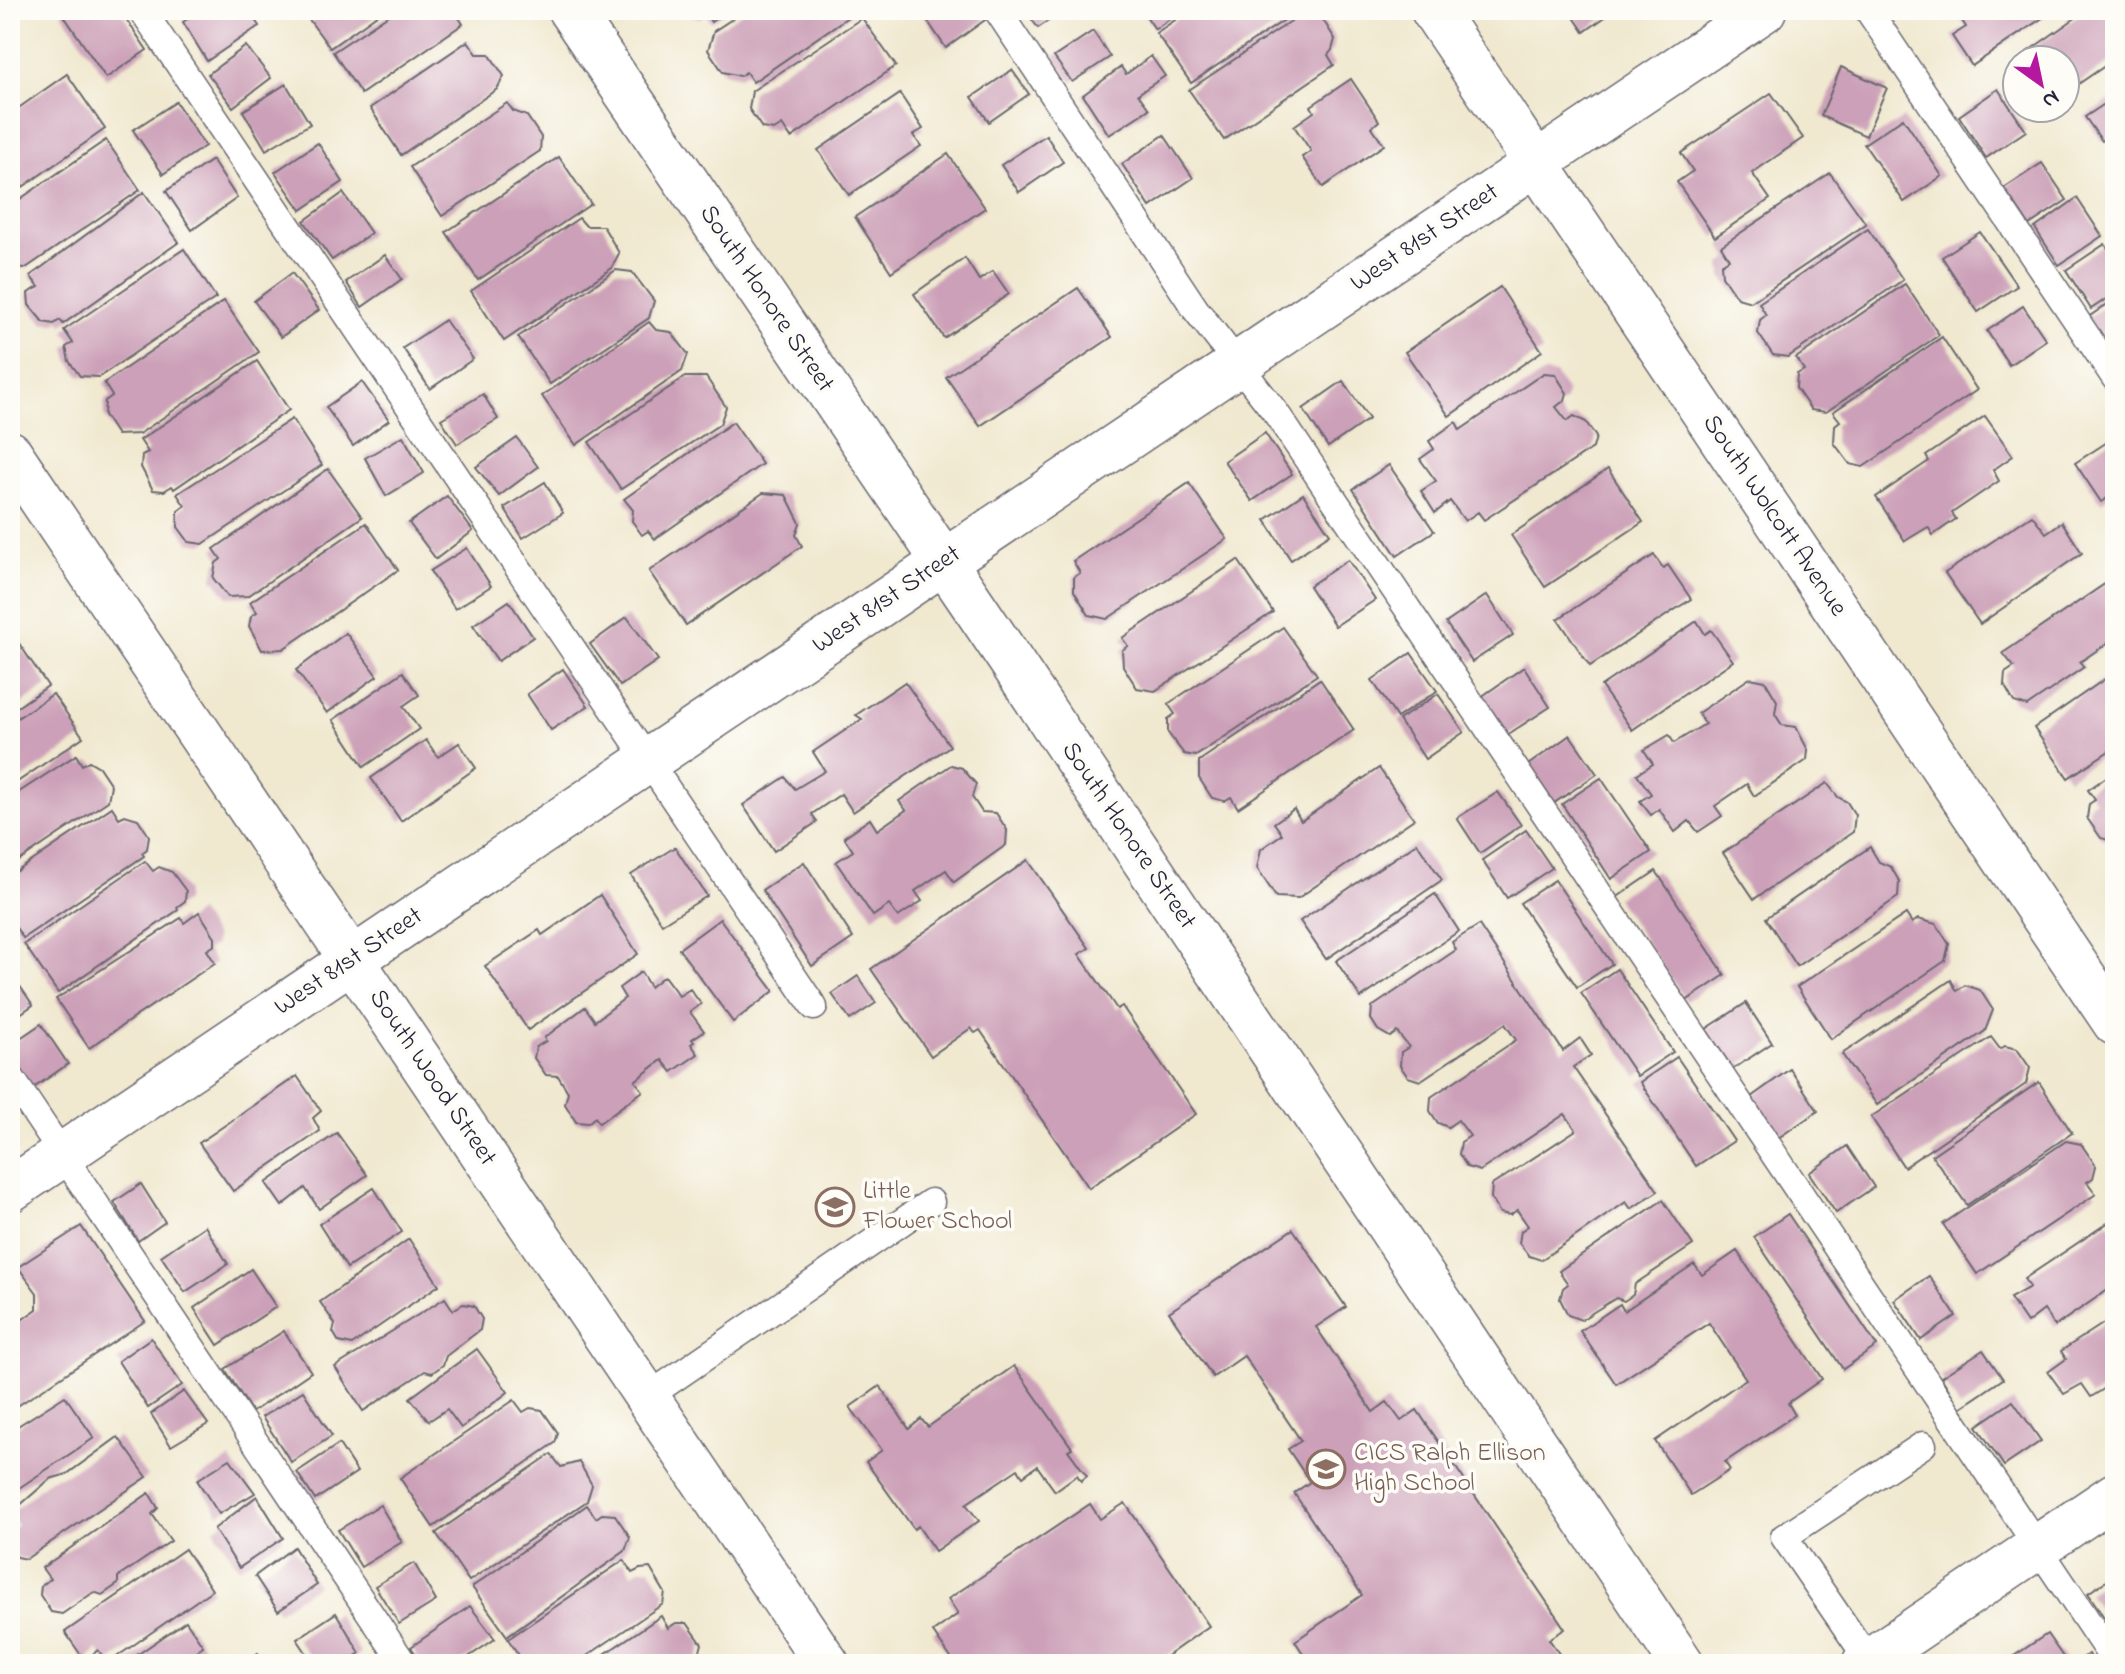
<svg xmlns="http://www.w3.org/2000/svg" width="2125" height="1674" font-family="'Indie Flower',sans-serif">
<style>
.building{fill:#cca0b8}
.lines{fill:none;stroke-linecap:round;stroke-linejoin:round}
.lane-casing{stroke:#6a676f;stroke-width:29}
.street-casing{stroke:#6a676f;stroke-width:47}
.lane{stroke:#fff;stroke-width:26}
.street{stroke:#fff;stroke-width:44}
.labels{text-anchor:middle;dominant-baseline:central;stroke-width:7;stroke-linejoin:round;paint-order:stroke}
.street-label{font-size:26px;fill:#22223b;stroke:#fdfcf7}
.education-label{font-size:26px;fill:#785e54;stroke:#fdfcf7;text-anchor:start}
</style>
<rect width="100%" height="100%" fill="#fdfcf7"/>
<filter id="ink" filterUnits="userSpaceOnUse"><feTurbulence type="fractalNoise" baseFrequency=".0125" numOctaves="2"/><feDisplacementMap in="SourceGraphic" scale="16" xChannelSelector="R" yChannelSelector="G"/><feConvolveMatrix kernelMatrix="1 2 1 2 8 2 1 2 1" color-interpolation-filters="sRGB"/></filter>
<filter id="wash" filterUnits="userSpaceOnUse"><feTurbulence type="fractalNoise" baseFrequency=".006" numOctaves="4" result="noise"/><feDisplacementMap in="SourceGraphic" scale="32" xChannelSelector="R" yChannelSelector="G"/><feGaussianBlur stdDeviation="1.8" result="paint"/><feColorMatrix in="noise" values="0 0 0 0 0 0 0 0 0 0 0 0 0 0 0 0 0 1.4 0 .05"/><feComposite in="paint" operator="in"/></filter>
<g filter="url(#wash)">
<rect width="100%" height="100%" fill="#f0e8cf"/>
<g id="blocks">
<g class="building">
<polygon points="60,10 120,10 147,50 106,78"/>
<polygon points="201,10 248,10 259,26 207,61 183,22"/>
<polygon points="302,10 384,10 330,48"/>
<polygon points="396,10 454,10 463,24 361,94 333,52"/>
<polygon points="678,10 728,10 711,22 706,14 699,18"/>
<polygon points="746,10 858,10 753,82 746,72 740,76 723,72 708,50 714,31"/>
<polygon points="920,10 978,10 985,20 946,48"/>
<polygon points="1025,10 1065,10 1038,28"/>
<polygon points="1142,10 1183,10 1155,29"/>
<polygon points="1190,10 1299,10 1191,83 1156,33"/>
<polygon points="1569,10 1615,10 1584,32"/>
<polygon points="1955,10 2054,10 1972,66 1952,36 1966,27"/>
<polygon points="2083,10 2115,10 2115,59 2065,93 2065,60 2032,60 2027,52 2084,12"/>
<polygon points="1306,11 1320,15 1335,39 1332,50 1328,55 1334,65 1224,140 1189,90"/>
<polygon points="862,18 896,66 791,138 782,125 774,130 762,128 749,109 752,91"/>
<polygon points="1093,31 1110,57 1072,82 1054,57"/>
<polygon points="468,41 477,54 489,54 504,76 497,89 401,155 370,108"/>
<polygon points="246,46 271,78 233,107 208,74"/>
<polygon points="1151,56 1165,76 1138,94 1149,109 1109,135 1083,95 1121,67 1126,74"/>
<polygon points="1841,67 1887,88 1866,136 1821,116"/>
<polygon points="1012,70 1029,94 989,122 972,97"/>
<polygon points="67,74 105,129 10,196 10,114"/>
<polygon points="1351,79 1379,121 1372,127 1384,145 1323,187 1302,157 1311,151 1294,126 1314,112 1311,106"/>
<polygon points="286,84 310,124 266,150 243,111"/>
<polygon points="1998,89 2026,131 1986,158 1959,116"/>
<polygon points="1771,93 1803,138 1752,173 1770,199 1715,237 1677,182 1693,171 1681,153"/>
<polygon points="900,94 923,129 913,135 921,146 849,195 818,150"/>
<polygon points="2115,97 2115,133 2102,141 2085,117"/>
<polygon points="176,102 205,146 163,174 133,130"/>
<polygon points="507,103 513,111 527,116 541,137 540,151 442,216 410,167"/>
<polygon points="1903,118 1942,176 1904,202 1864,144"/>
<polygon points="1046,135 1063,162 1019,192 1001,165"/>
<polygon points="1164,135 1193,178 1150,207 1122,164"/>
<polygon points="106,140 140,190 26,268 10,267 10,206"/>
<polygon points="318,143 343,182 301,210 275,172"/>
<polygon points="948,154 985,208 891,272 855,217"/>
<polygon points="559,157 591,204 478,280 446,232"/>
<polygon points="212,160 237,198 192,230 166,191"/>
<polygon points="2042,163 2067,200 2029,225 2004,188"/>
<polygon points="1830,173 1866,224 1751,302 1737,298 1722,276 1721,264 1729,259 1721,246"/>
<polygon points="144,192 179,242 63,324 60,320 54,324 43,322 29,305 28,293 39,287 30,276"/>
<polygon points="343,193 371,233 332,260 304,221"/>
<polygon points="2077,198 2102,236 2059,265 2035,228"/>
<polygon points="579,218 586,226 603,226 619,253 612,268 504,341 471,291"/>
<polygon points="1868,229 1903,280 1788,357 1773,355 1758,333 1760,320 1766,315 1759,303"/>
<polygon points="1980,232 2017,286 1978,312 1942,257"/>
<polygon points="2105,244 2115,259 2115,293 2091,309 2066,270"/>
<polygon points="184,249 216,298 99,377 80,376 69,361 66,347 73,343 64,330"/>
<polygon points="385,255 402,279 362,307 346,282"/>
<polygon points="965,258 979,280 993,271 1009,294 944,338 914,294"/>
<polygon points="616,270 632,272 654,301 649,318 550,384 518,337"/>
<polygon points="292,273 319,310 281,337 254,301"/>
<polygon points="1905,284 1939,335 1826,412 1811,410 1796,388 1797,374 1804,370 1796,358"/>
<polygon points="1500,287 1542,351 1449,416 1405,352"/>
<polygon points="1078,288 1112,337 980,426 946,377"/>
<polygon points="2115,299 2115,366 2084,320"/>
<polygon points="224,301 259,352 139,434 117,435 104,415 105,401 112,396 104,383"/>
<polygon points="2023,306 2046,340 2009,365 1987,331"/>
<polygon points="445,320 473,359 430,389 403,348"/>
<polygon points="649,322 656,330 671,332 688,354 682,371 576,445 542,396"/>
<polygon points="1942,337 1977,390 1863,467 1850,464 1834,443 1835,425 1840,421 1833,412"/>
<polygon points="257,361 289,410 174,489 172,486 164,491 153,490 141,467 142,455 148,452 140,440"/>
<polygon points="1544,373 1555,374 1567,393 1565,400 1556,407 1567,421 1574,416 1586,422 1596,437 1593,448 1484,520 1478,512 1465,521 1450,501 1435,513 1421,491 1436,481 1420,459 1434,449 1429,441 1456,422 1460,430"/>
<polygon points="685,377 706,377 726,407 720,424 621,489 589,442"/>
<polygon points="1343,381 1369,419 1328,447 1303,409"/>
<polygon points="362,382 389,420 353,446 326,407"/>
<polygon points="483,394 498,419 457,444 441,419"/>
<polygon points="1985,416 2013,456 1993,470 1999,481 1952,513 1956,519 1933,535 1928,527 1905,541 1876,497 1929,461 1926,456"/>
<polygon points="292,419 322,465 203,544 189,542 178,527 178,511 185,506 177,494"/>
<polygon points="733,422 762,464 655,539 648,531 642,535 632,521 633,510 624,499"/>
<polygon points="1265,433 1292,474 1252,501 1224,461"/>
<polygon points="403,436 424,473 386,496 365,458"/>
<polygon points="2115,437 2115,493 2101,502 2075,463"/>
<polygon points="517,438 538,467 499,496 476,467"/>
<polygon points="1389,465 1434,531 1397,556 1353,489"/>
<polygon points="328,469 362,517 248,596 228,597 213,578 216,563 221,559 214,549"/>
<polygon points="1608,469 1643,522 1545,587 1511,535"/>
<polygon points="545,482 563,513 523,538 504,508"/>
<polygon points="1189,483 1227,539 1107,619 1089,615 1074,591 1074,577 1080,573 1073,561"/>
<polygon points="763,493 786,495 800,523 796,535 802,546 686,625 649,571"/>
<polygon points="1303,494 1330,534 1291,560 1265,520"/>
<polygon points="447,496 473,531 436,559 409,523"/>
<polygon points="2032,515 2046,533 2062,522 2082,553 1980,624 1945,573"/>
<polygon points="366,523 398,570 283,649 262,650 249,626 251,616 257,612 250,602"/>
<polygon points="467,548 491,586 455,609 430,571"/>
<polygon points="1654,555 1663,568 1668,565 1691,599 1590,666 1558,619"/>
<polygon points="1238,560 1273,612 1155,691 1137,688 1123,666 1122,650 1128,646 1122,638"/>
<polygon points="1348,560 1375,600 1335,626 1309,586"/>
<polygon points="2115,577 2115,638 2080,662 2084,667 2027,706 2014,702 2004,685 2005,673 2014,667 2003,653"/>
<polygon points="1487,595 1513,635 1472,662 1446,623"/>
<polygon points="509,601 533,637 498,661 473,625"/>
<polygon points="627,617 658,660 620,686 590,644"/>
<polygon points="1697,621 1705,634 1711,630 1733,661 1632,730 1601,686"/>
<polygon points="1283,627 1317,675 1196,756 1184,754 1168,733 1168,719 1175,714 1168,704"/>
<polygon points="346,633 377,676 327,713 296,670"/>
<polygon points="16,639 48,686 10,712 10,643"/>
<polygon points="1411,653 1437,691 1397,718 1372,680"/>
<polygon points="1524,667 1550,707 1507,735 1481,697"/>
<polygon points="563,669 588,706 551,730 527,694"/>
<polygon points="403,672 419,695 403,706 419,729 364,767 333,720"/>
<polygon points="2115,672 2115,747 2068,778 2034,728"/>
<polygon points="1750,678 1765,681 1777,701 1775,714 1782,725 1796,727 1808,750 1807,760 1754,796 1747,784 1715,806 1722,816 1698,832 1689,821 1675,832 1659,809 1651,815 1640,801 1651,794 1637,774 1653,764 1644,750 1669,735 1674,743 1705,724 1698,713"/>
<polygon points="1320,679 1354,730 1238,808 1231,797 1224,801 1212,798 1199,778 1199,761"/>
<polygon points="905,682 950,746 853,812 841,794 812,814 817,822 774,851 743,805 785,777 795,789 825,771 813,752 862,719 856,715"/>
<polygon points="53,694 83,737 10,787 10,723"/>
<polygon points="1438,694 1464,732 1425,759 1399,720"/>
<polygon points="1570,735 1597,774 1554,803 1528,765"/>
<polygon points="426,740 438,757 459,743 476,768 401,821 371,778"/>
<polygon points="76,755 82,765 89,761 99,767 111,785 108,801 10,867 10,798"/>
<polygon points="951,765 962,768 976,784 972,797 982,812 996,813 1007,830 1006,845 954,882 946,870 915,891 922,901 898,917 889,905 873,916 836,862 853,851 844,837 870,819 877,830 906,810 899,801"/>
<polygon points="1379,768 1414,819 1298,898 1276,897 1257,868 1261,849 1282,834 1274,823 1294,809 1301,821"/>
<polygon points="2115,771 2115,842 2101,838 2087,818 2089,804 2095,800 2088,790"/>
<polygon points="1601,778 1651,852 1611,879 1562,804"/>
<polygon points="1827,783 1838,797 1847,802 1855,815 1853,832 1754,899 1723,853"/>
<polygon points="1498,792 1521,825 1480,853 1457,818"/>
<polygon points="112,807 119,818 125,815 138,819 149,836 147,849 142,853 144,856 23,938 10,919 10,876"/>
<polygon points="1526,830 1552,868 1507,898 1482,860"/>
<polygon points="1417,843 1442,880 1326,959 1300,921"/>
<polygon points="675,847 707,896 662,924 631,875"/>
<polygon points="1870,847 1879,862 1891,867 1899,881 1898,897 1797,966 1766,918"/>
<polygon points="1028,860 1089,948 1079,954 1117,1009 1122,1006 1196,1114 1089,1188 980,1030 975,1033 971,1028 931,1056 871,969"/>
<polygon points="145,861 153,871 159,867 172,872 186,891 185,901 177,907 178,910 58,993 24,944"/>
<polygon points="804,862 853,938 812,966 762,890"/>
<polygon points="1656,871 1725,975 1686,1001 1616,898"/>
<polygon points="1555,880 1612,964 1577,987 1520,903"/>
<polygon points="1435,894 1459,931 1361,998 1336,961"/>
<polygon points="600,895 638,954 528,1030 485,966 539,930 542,935"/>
<polygon points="199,912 215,937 215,945 207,950 215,963 89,1048 56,999 181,918 184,923"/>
<polygon points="1906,914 1912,923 1918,919 1936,924 1949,944 1945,961 1831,1039 1797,987"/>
<polygon points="720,919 774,991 733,1022 679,949"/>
<polygon points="1479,925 1563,1051 1580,1038 1591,1055 1573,1067 1658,1191 1631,1209 1626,1202 1541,1260 1529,1256 1519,1243 1521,1231 1528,1226 1517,1210 1510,1215 1500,1213 1491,1198 1492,1185 1576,1130 1565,1114 1480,1171 1467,1167 1459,1154 1461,1142 1470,1136 1458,1120 1448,1127 1438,1123 1430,1111 1431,1097 1516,1040 1505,1024 1420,1081 1408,1077 1400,1066 1401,1052 1409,1047 1397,1032 1390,1037 1378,1030 1371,1019 1372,1007 1456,950 1452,942"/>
<polygon points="1617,969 1673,1052 1637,1076 1581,993"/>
<polygon points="10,972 33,1005 10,1021"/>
<polygon points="641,972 650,987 664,976 679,996 690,989 701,1004 690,1012 704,1031 692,1039 694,1042 691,1044 698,1054 672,1072 662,1060 635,1081 643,1091 599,1123 595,1117 588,1123 576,1122 565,1104 568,1092 558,1076 546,1075 534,1058 536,1047 546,1041 544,1038 585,1007 595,1021 625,998 619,988"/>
<polygon points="858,976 876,1003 850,1020 832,994"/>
<polygon points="1951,980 1957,991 1965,985 1980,990 1993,1010 1985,1031 1877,1105 1842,1054"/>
<polygon points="1746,1003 1772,1043 1733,1069 1706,1029"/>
<polygon points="41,1024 68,1064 32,1089 10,1057 10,1045"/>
<polygon points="1991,1037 2000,1049 2005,1046 2017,1049 2030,1068 2026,1084 1904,1167 1871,1117"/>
<polygon points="1677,1057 1734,1141 1696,1166 1640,1082"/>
<polygon points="1790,1069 1818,1111 1778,1138 1751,1097"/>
<polygon points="297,1076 321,1111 313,1118 320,1131 233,1191 199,1143"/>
<polygon points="2039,1082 2072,1133 1967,1205 1932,1155"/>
<polygon points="337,1133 367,1175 319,1209 305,1188 282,1206 266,1183"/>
<polygon points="2066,1141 2081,1144 2096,1166 2093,1178 2087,1182 2096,1194 1977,1274 1943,1224"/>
<polygon points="1847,1146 1874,1187 1836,1213 1809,1173"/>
<polygon points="141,1184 165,1222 138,1241 114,1202"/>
<polygon points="374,1188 402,1232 347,1268 319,1224"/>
<polygon points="1663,1200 1693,1245 1635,1284 1633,1295 1624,1301 1616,1298 1581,1320 1568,1315 1560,1299 1563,1288 1568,1284 1559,1271"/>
<polygon points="1788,1214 1877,1346 1843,1369 1754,1237"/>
<polygon points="2109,1222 2115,1232 2115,1285 2055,1326 2044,1310 2027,1323 2010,1298 2030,1287 2024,1279"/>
<polygon points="81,1226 145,1321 10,1411 10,1314 13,1311 20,1321 37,1309 37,1293 18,1267"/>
<polygon points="205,1226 228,1264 185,1292 161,1256"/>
<polygon points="1293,1229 1346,1307 1316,1327 1373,1412 1387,1402 1401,1421 1417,1410 1565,1629 1549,1639 1564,1661 1558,1664 1310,1664 1295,1641 1362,1595 1294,1493 1310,1482 1288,1449 1301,1441 1244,1356 1213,1377 1169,1312"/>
<polygon points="409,1239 439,1285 352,1345 339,1342 333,1332 335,1324 320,1302"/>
<polygon points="1737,1251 1822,1379 1788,1403 1795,1415 1725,1462 1730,1470 1691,1495 1655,1441 1746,1379 1709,1323 1616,1384 1580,1331 1620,1304 1624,1311 1694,1264 1702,1275"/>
<polygon points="251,1269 276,1307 218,1345 194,1308"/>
<polygon points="1929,1276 1956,1316 1921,1340 1894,1300"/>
<polygon points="445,1298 453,1310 463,1304 474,1306 482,1319 480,1330 446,1356 443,1365 432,1373 425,1371 363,1411 335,1367"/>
<polygon points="2115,1316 2115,1382 2091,1397 2082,1384 2064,1394 2048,1372 2066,1359 2061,1351"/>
<polygon points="284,1331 311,1372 252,1412 225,1369"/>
<polygon points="151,1338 182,1385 148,1408 118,1361"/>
<polygon points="477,1349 508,1392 461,1428 447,1409 429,1421 410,1398"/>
<polygon points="1983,1350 2003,1379 1960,1408 1941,1377"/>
<polygon points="1014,1366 1072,1448 1068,1450 1087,1476 1081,1481 1077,1475 1055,1491 1037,1466 1023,1476 1018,1469 966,1504 979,1521 935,1551 918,1526 914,1529 866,1462 882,1450 850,1407 880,1386 909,1429 921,1419 928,1427"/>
<polygon points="184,1391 208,1424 171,1446 151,1414"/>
<polygon points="303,1391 332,1436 291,1462 262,1417"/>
<polygon points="65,1396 94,1438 10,1494 10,1431"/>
<polygon points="514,1400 523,1412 530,1408 542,1410 558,1433 555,1443 433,1527 400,1478"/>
<polygon points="2013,1401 2041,1441 2004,1466 1977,1426"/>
<polygon points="118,1437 147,1477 26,1559 17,1557 10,1547 10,1532 17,1525 10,1514 50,1479 67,1474"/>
<polygon points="339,1444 357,1472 315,1500 297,1472"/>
<polygon points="551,1454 561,1467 579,1462 592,1485 587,1501 469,1581 436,1533"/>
<polygon points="230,1459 255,1493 219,1514 197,1480"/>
<polygon points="149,1493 158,1508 152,1514 171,1541 118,1577 118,1584 102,1595 94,1592 62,1614 51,1612 40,1595 41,1586 50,1579 42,1568"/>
<polygon points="257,1496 283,1538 239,1568 214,1529"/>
<polygon points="1125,1503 1209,1626 1164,1658 1168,1664 955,1664 933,1632 958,1614 948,1599 1090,1504 1100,1519"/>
<polygon points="380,1505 402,1542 361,1567 338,1530"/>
<polygon points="587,1505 596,1518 602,1514 615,1515 630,1537 625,1551 507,1636 472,1587"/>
<polygon points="294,1547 317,1585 278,1611 255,1576"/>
<polygon points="185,1549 212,1590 108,1663 98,1650 85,1661 65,1632"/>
<polygon points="624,1560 632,1573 640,1569 650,1568 665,1593 663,1604 575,1664 525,1664 508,1639"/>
<polygon points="414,1563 436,1601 399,1624 375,1586"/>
<polygon points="2115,1575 2115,1634 2088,1593"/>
<polygon points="470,1606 495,1639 458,1664 422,1664 411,1647"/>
<polygon points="336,1613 360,1653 344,1664 314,1664 297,1639"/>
<polygon points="661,1616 668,1628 676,1623 687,1623 702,1644 698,1658 689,1664 590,1664"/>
<polygon points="186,1621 203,1646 189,1656 194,1664 124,1664"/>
<polygon points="2047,1634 2068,1664 2002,1664"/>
<polygon points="258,1653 266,1664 242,1664"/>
<polygon points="2088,1654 2095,1664 2075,1664"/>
</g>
</g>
</g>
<g filter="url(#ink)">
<use href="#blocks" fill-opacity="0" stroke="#6a676f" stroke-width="2"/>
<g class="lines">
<g class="lane-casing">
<g id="lane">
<polyline points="142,10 814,1007"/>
<polyline points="997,10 1196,310 1276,413 2115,1662"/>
<polyline points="1868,10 2115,378"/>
<polyline points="10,1076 404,1664"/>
<polyline points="647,1397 931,1202"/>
<polyline points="1869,1661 1784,1537 1923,1445"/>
</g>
</g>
<g class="street-casing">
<g id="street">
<polyline points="570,10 976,609 1682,1664"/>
<polyline points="1433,10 2115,1023"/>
<polyline points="10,453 827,1664"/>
<polyline points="10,1190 1764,10"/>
<polyline points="1864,1664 2115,1495"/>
</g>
</g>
<use href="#lane" class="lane"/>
<use href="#street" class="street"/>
</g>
</g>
<defs>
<g id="school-ring" transform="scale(2)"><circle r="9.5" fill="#fdfcf7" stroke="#8d6e63" stroke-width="1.5"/><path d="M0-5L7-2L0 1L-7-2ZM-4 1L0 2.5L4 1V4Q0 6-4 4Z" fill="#8d6e63"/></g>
</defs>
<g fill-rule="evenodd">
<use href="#school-ring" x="835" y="1207"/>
<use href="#school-ring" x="1326" y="1469"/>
</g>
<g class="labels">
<g class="street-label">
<text transform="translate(1425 238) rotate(-34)">West 81st Street</text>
<text transform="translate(766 299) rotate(56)">South Honore Street</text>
<text transform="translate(1774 516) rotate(56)">South Wolcott Avenue</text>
<text transform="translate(887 600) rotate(-34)">West 81st Street</text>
<text transform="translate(1128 836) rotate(56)">South Honore Street</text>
<text transform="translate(349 962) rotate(-34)">West 81st Street</text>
<text transform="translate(432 1078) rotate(56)">South Wood Street</text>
</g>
<g class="education-label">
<text x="863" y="1192">Little<tspan x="863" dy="30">Flower School</tspan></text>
<text x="1354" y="1454">CICS Ralph Ellison<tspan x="1354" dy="30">High School</tspan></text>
</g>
</g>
<rect width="2125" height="1674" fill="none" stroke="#fdfcf7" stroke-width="40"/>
<g transform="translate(2041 84) rotate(147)"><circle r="38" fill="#fdfcf7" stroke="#a5a5ac" stroke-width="2"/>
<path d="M0-6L14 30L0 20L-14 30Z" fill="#b5179e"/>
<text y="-12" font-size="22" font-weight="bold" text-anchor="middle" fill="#22223b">N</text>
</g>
</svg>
